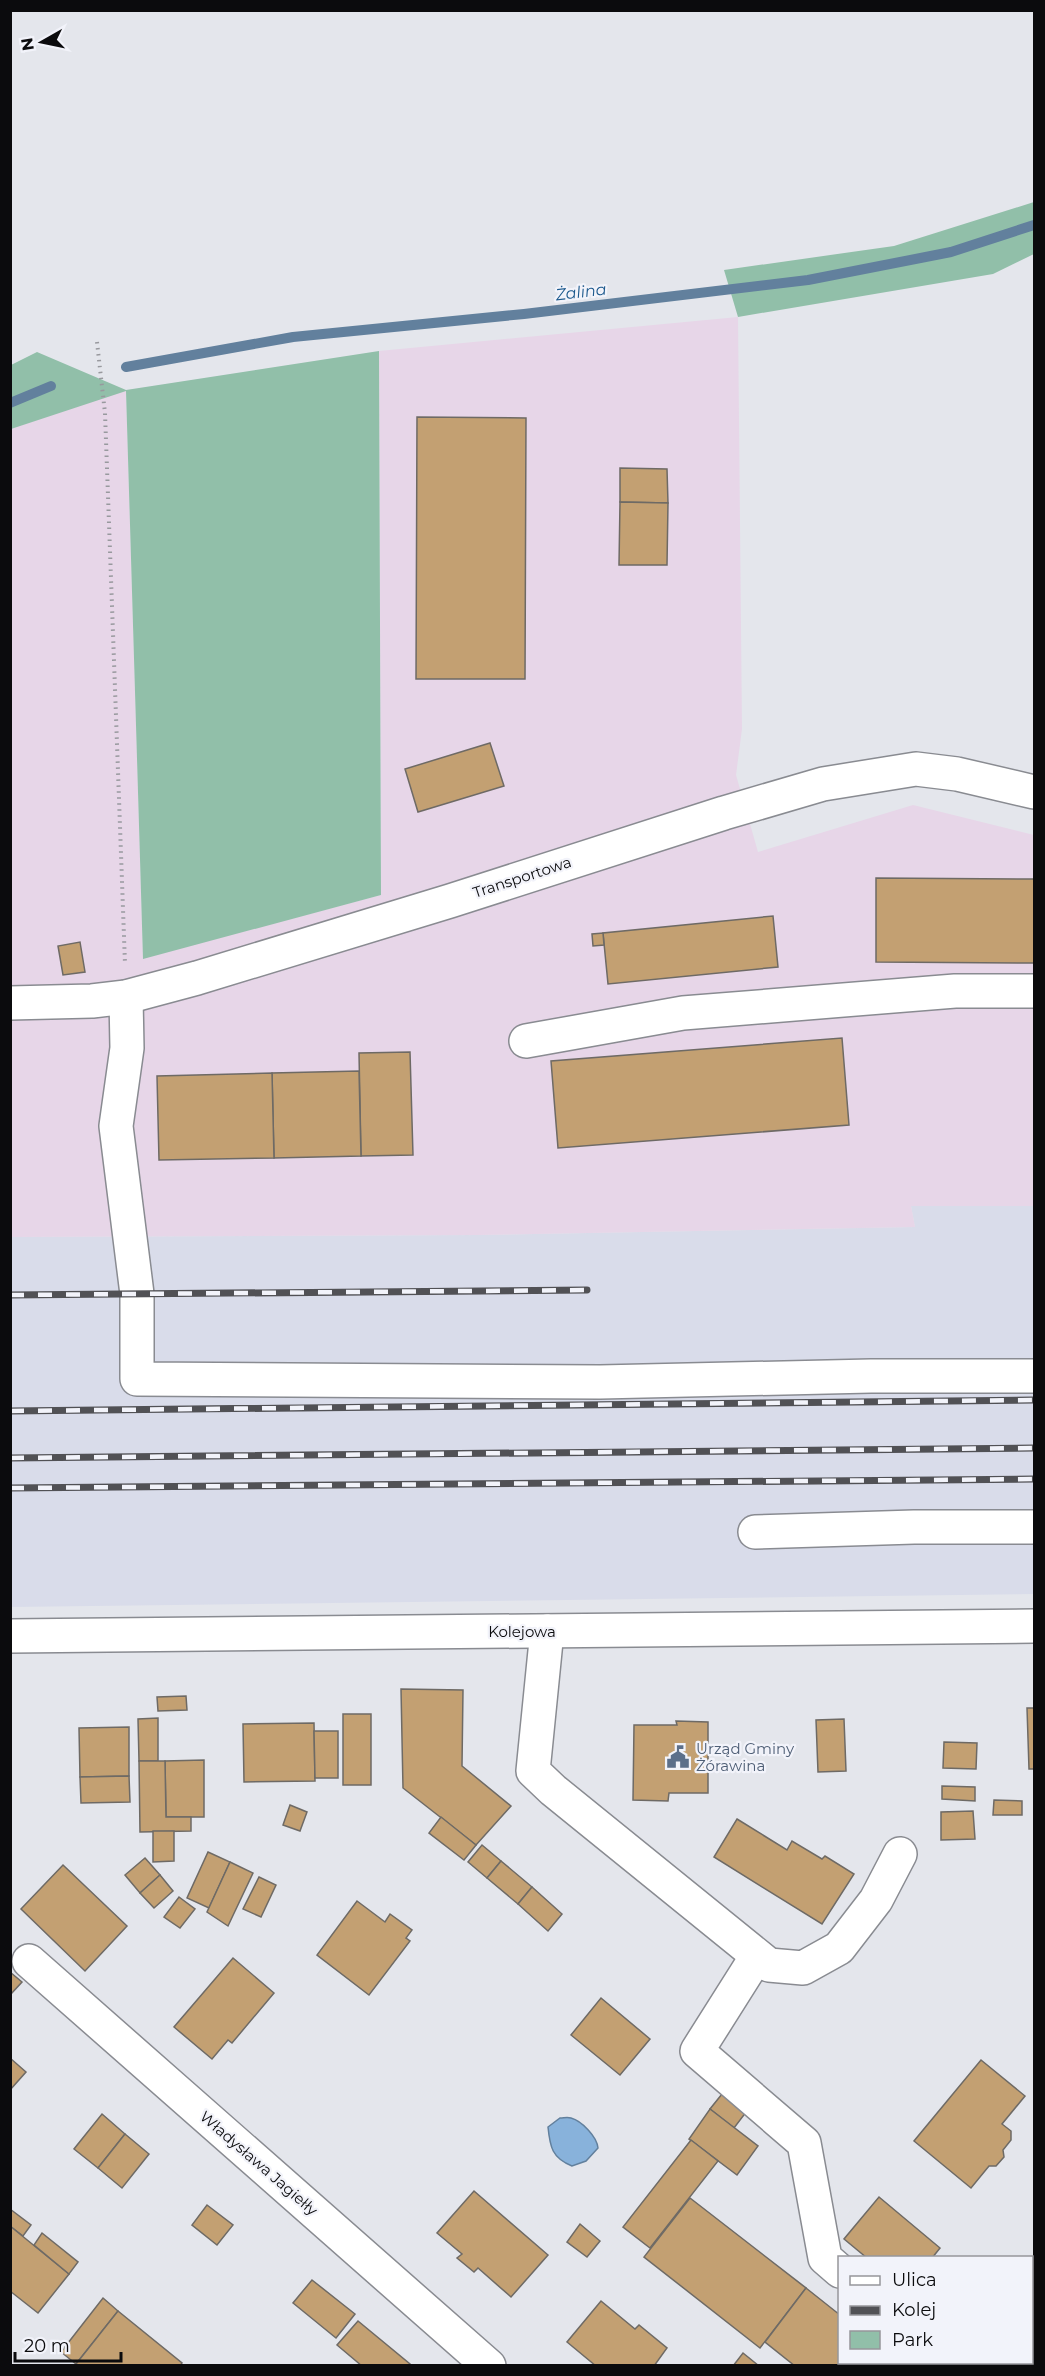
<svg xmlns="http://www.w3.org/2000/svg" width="1045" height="2376" font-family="Montserrat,sans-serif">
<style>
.built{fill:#d9dcea}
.industrial{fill:#e7d6e8}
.green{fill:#91bfa9}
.water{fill:#88b2db;stroke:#62809d;stroke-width:1.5}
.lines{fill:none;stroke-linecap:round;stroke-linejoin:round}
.stream{stroke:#62809d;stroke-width:10}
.building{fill:#c3a072;stroke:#6e6a65;stroke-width:1.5}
.minor-casing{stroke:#898b91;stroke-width:36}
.path{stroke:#98999e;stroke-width:4;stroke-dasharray:1.5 4.5;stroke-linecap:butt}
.minor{stroke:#fff;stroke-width:33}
.rail-casing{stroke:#515155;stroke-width:7}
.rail{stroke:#f2f3fa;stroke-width:4.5;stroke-dasharray:14;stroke-linecap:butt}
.labels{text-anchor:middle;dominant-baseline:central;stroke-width:4.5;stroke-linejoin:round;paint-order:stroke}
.street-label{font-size:15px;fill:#0b0b0d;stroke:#f2f3fa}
.service-label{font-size:15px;fill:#4e5e75;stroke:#f2f3fa;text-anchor:start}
.water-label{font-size:16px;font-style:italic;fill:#1b588c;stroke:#f2f3fa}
</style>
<rect width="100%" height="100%" fill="#e4e6ec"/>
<polygon class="built" points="911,1206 1034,1206 1034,1594 11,1607 10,1237 477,1235 915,1227"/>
<polygon class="industrial" points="738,317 742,729 736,775 758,852 913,805 1034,835 1034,1206 911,1206 915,1227 477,1235 11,1237 10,429 126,390 143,958 381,895 379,351"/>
<g class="green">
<polygon points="1034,202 1034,254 993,274 738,317 724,270 894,246"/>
<polygon points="379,351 381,895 143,959 126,391 11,429 11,365 37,352 126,390"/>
</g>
<path class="water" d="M560,2118C564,2118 567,2117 571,2118C582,2121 597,2137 598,2148L586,2161L572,2166C552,2158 550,2147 548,2127Z"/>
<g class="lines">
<g class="stream">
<polyline points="126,367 293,337 524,314 808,280 951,252 1034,225"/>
<polyline points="10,403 51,386"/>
</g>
</g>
<g class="building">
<polygon points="417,417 526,418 525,679 416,679"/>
<polygon points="620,468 667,469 668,503 620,502"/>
<polygon points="620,502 668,503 667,565 619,565"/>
<polygon points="490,743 504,786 418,812 405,769"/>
<polygon points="876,878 1034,879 1034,963 876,962"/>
<polygon points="773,916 778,967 608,984 603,933"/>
<polygon points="603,933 604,945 593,946 592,934"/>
<polygon points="80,942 85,972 63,975 58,946"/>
<polygon points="842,1038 849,1125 558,1148 551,1061"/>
<polygon points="410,1052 413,1155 361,1156 359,1053"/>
<polygon points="359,1071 361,1156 274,1158 272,1073"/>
<polygon points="272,1073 274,1158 159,1160 157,1076"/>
<polygon points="401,1689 463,1690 462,1766 511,1806 476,1845 403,1788"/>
<polygon points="186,1696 187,1710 158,1711 157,1697"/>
<polygon points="1027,1708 1034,1708 1034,1769 1029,1769"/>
<rect x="343" y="1714" width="28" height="71"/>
<polygon points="158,1718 158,1761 139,1761 138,1719"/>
<polygon points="844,1719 846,1771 818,1772 816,1720"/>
<polygon points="676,1721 708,1722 708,1793 669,1793 668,1801 633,1800 634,1725 677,1725"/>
<polygon points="314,1723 315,1781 244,1782 243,1724"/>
<polygon points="129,1727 129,1776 80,1777 79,1728"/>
<polygon points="314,1731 338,1731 338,1778 315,1778"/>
<polygon points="944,1742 977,1743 976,1769 943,1768"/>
<polygon points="204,1760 204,1817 166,1817 165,1761"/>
<polygon points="139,1761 165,1761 166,1817 191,1817 191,1831 140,1832"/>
<polygon points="129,1776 130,1802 81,1803 80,1777"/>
<polygon points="942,1786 975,1787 975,1801 942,1799"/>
<polygon points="994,1800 1022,1801 1022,1815 993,1815"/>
<polygon points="290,1805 307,1812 300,1831 283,1825"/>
<polygon points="973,1811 975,1839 941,1840 941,1812"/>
<polygon points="441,1817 476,1845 464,1860 429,1833"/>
<polygon points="737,1819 787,1850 792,1841 822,1859 825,1856 854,1874 822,1924 714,1857"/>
<polygon points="153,1831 174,1831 174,1861 153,1862"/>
<polygon points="482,1845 501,1861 487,1878 468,1862"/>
<polygon points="208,1852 230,1862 209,1908 187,1898"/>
<polygon points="145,1858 160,1875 140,1893 125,1875"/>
<polygon points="501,1861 532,1887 518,1904 487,1878"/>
<polygon points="230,1862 253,1873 228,1926 207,1912"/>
<polygon points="63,1865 127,1926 85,1971 21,1909"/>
<polygon points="160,1875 173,1891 154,1908 140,1893"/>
<polygon points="259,1877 276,1885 261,1917 243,1909"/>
<polygon points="532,1887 562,1914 548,1931 518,1904"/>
<polygon points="179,1897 195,1909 180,1928 164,1917"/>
<polygon points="357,1901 385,1922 390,1914 412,1930 406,1938 410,1941 369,1995 317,1955"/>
<polygon points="233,1958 274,1993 232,2043 228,2040 212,2059 174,2027"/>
<polygon points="10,1972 22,1982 10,1995"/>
<polygon points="601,1998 650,2039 620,2075 571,2035"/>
<polygon points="10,2058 26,2072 10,2090"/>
<polygon points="981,2060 1025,2096 1002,2124 1011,2131 1011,2140 1003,2150 1004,2157 996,2166 989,2166 971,2188 914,2141"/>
<polygon points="726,2089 750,2107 734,2128 710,2109"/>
<polygon points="710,2109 758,2146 737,2175 689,2139"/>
<polygon points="102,2114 125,2134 98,2168 74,2149"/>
<polygon points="125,2134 149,2154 122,2188 98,2168"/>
<polygon points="691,2140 718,2161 650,2248 623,2227"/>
<polygon points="474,2191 548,2255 511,2297 478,2268 474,2272 457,2258 462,2254 437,2233"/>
<polygon points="879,2197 940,2248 932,2258 867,2258 844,2239"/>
<polygon points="690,2198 806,2288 760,2348 644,2257"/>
<polygon points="207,2205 233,2225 217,2245 192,2225"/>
<polygon points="10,2209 31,2225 23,2236 10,2226"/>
<polygon points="580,2224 600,2241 587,2257 567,2242"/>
<polygon points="10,2226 69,2274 38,2313 10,2291"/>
<polygon points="42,2233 78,2262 69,2274 34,2245"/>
<polygon points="312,2280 355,2314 336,2338 293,2303"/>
<polygon points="806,2288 840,2315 840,2362 900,2362 898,2366 795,2366 765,2342"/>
<polygon points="103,2298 118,2311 76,2364 61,2352"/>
<polygon points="601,2301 635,2329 639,2325 667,2348 654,2366 596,2366 567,2342"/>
<polygon points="118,2311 182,2363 180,2366 78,2366 76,2364"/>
<polygon points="358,2321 410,2364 409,2366 362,2366 337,2345"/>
<polygon points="743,2353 759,2366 733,2366"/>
</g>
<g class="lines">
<g class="minor-casing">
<g id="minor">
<polyline points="126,997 127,1048 116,1126 137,1294 137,1379 600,1382 871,1376 1034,1376"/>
<polyline points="10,1003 92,1001 126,997 197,978 450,901 724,813 823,784 916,769 957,774 1034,792"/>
<polyline points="526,1041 683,1013 955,991 1034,991"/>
<polyline points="755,1532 914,1527 1034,1527"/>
<polyline points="547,1631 533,1771 553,1790 769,1965 803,1968 839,1948 876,1900 900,1854"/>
<polyline points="10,1636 1034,1626"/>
<polyline points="757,1956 697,2051 804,2143 825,2258 840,2271"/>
<polyline points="29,1961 489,2366"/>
<polyline points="1032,2299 1034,2290"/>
<polyline points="945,2362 948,2365"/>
<polyline points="1008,2366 1009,2362"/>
</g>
</g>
<polyline class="path" points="97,342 105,413 125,964"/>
<use href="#minor" class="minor"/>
<g class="rail-casing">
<g id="rail">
<polyline points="10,1295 587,1290"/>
<polyline points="10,1411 1034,1400"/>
<polyline points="10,1458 1034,1448"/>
<polyline points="10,1488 1034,1479"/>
</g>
</g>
<use href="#rail" class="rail"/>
</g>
<defs>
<g id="civic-bare" transform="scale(1.8)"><path d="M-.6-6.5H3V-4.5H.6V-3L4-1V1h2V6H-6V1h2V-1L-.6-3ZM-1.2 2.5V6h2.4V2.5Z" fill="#5c6f8a" stroke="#f2f3fa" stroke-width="2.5" paint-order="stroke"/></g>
</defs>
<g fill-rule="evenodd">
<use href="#civic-bare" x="678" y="1757"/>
</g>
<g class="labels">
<g class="street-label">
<text transform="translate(522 877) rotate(-18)">Transportowa</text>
<text x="522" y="1631">Kolejowa</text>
<text transform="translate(259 2163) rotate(41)">Władysława Jagiełły</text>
</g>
<g class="service-label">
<text x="696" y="1748">Urząd Gminy<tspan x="696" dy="17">Żórawina</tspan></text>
</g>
<g class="water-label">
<text transform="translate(581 292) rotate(-7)">Żalina</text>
</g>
</g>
<rect width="1045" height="2376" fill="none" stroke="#0b0b0d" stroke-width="24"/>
<rect x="838" y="2256" width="195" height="108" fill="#f2f3fa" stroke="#96969b" stroke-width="1.5"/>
<rect x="850" y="2276" width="30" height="9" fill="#ffffff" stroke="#96969b" stroke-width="1.5"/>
<text x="892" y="2286" font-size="18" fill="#0b0b0d">Ulica</text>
<rect x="850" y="2306" width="30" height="9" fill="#515155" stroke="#96969b" stroke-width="1.5"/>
<text x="892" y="2316" font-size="18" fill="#0b0b0d">Kolej</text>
<rect x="850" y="2331" width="30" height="18" fill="#91bfa9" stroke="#96969b" stroke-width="1.5"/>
<text x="892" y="2346" font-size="18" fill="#0b0b0d">Park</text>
<g transform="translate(42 42) rotate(261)" stroke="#f2f3fa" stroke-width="4.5" paint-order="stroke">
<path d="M0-4.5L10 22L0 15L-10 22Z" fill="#0b0b0d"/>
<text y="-9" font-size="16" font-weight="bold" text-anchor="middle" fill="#0b0b0d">N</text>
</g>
<path d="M15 2352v9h106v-9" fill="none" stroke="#0b0b0d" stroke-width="3"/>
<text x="24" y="2352" font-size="18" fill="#0b0b0d" stroke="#f2f3fa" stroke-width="4.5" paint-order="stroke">20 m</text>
</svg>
